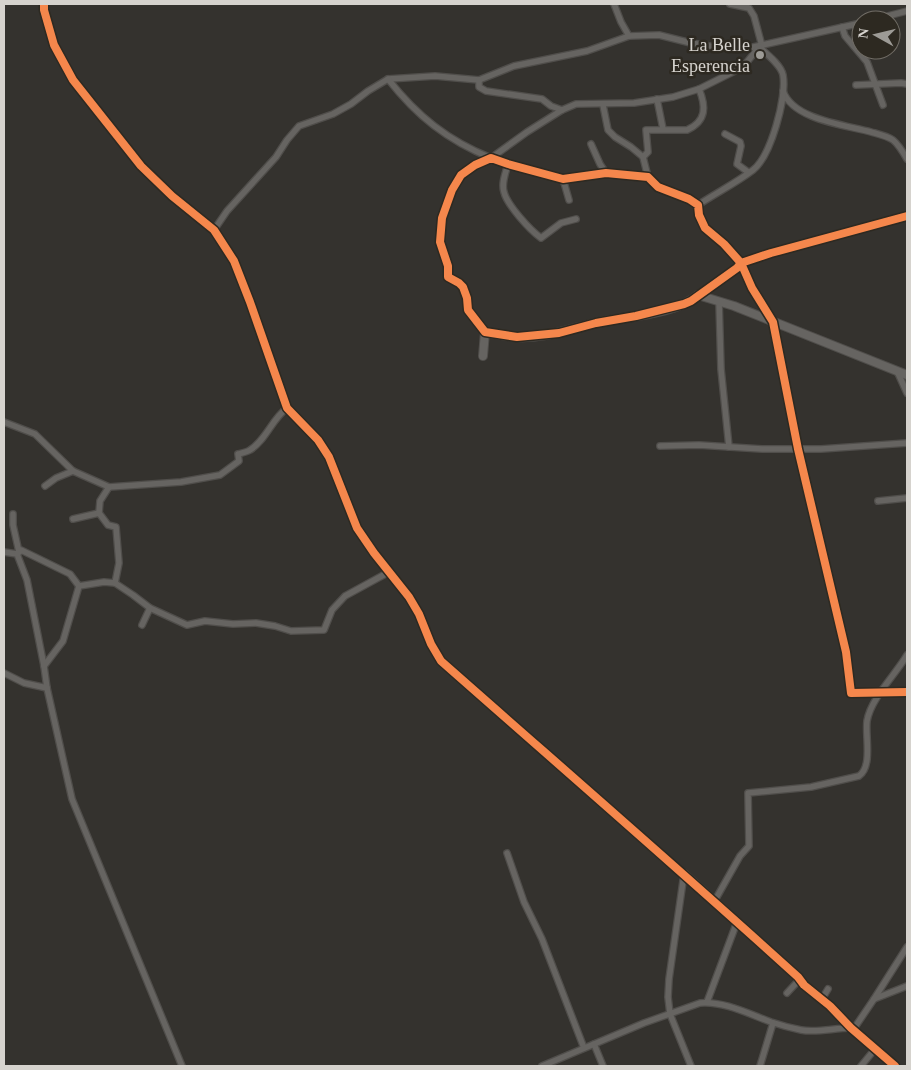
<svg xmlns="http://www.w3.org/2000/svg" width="911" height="1070" font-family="Georgia,serif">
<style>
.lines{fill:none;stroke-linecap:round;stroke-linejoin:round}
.street-casing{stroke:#504e4b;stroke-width:8}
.secondary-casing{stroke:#504e4b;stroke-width:10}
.street{stroke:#666461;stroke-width:5.5}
.secondary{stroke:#666461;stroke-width:8}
.cycleway-casing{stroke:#2d2921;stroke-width:11}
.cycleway{stroke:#f5874c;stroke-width:8}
.poi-dot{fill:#9d9b96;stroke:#2d2921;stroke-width:2}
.labels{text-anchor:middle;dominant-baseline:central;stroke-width:5;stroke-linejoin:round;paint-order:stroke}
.poi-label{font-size:18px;fill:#d6d3ce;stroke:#2d2921;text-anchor:end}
</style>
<rect width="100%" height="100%" fill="#34322e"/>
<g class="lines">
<g class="street-casing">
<g id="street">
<polyline points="44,4 44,10 54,45 73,80 141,166 172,196 214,230 234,261 250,302 287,408 318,440 329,457 357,528 374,553 409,597 419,614 431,644 441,661 664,859 684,874 669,979 668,997 670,1014 691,1066"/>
<polyline points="614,4 621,22 629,36"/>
<polyline points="730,4 749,8 754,16 762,46"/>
<polyline points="872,20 907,11"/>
<polyline points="842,27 845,36 867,62 883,105"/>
<polyline points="388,79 435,76 479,80 514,66 587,51 629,36 659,35 691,43 721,48 749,48 861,23"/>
<polyline points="479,80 479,87 486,91 542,99 551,106 562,110"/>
<polyline points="856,85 901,83 907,84"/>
<path d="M783,91C793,120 846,125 871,132C878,134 887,136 893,140C899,145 903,152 907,159"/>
<polyline points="657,99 663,129"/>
<polyline points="603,105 608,130 615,137 631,147 643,157 648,177"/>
<polyline points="725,134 740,142 741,146 737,164 748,172"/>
<polyline points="591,144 600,164 606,173"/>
<path d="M643,157L648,152L646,130H687C707,121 706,106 699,89"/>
<path d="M508,164C506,172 501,183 504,192C507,205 530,230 541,238L561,223L576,219"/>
<polyline points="563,179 569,200"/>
<path d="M698,205C716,193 736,183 753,170C771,156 787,97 783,75C781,65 767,54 759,47"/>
<path d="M214,230L227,211L276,157L287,140L299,126L333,114L351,104L368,91L388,79C417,116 447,140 491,158L527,132L562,110L576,104L634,103L673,97L699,89L743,67L759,47"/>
<polyline points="698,295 737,268 741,263 752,288 773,322 798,449 846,652 851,693 907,692"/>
<polyline points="719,301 721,369 729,447"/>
<polyline points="485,332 468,310 467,298 463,287 459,283 448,277 448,266 440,242 442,218 452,190 461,175 475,165 491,158 508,164 563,179 606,173 648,177 658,187 689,199 698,205 699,215 705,228 724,244 741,263 771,253 907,216"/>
<polyline points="897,371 907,393"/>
<path d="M4,422L35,434L73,471L109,487L181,482L220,475L239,461L238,454C242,453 247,452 250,450C266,440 272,419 287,408"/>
<polyline points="660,446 699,445 762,449 821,449 907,443"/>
<polyline points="45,486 56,478 73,471"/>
<polyline points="878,501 907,498"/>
<polyline points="13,514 13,525 19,552"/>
<polyline points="73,519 99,513"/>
<polyline points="4,552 17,554 27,580 44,666 47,688 72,799 182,1066"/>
<polyline points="17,554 21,550 70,574 79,586"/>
<polyline points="115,583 133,595 150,608 187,625 205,621 233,624 256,623 275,626 291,631 324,630 332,610 345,596 389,572"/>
<polyline points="142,625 150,608"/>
<polyline points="44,666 63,641 79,586 104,582 115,583 119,563 116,527 108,525 99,513 100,501 109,487"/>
<polyline points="4,673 24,683 47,688"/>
<polyline points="507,853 524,902 542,939 584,1048"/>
<path d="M714,902L740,856L749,846L748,793L811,787L859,776C873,766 865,736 867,721C871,698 896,674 907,655"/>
<polyline points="787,993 800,979"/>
<polyline points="822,999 828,989"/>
<polyline points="874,999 907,947"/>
<polyline points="707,1002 737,922"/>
<polyline points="853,1030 874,999 907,986"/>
<polyline points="594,1044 603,1066"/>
<path d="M542,1066L644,1023L700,1003C724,1001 749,1014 771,1022C780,1025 791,1028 801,1030C817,1033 834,1028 851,1028"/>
<polyline points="760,1066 773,1023"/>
<polyline points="861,1066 875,1049"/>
</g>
</g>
<g class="secondary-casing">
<g id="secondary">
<path d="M483,356L485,332C495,334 506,336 516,337C543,339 570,329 595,323C625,316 675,315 698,295L734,306L907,375"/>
<polyline points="684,874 798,977 804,985 830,1006 851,1028 895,1066"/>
</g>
</g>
<use href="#street" class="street"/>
<use href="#secondary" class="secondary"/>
<g class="cycleway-casing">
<g id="cycleway">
<path d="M44,4V10L54,45L73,80L141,166L172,196L214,230L234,261L250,302L287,408L318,440L329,457L357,528L374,553L409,597L419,614L431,644L441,661C560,766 680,870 798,977L804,985L830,1006L851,1028L895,1066"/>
<polyline points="907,216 771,253 741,263 724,244 705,228 699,215 698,205 689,199 658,187 648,177 606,173 563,179 508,164 491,158 475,165 461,175 452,190 442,218 440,242 448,266 448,277 459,283 463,287 467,298 468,310 485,332 517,337 559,333 596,323 636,316 684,304 691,301 737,268 741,263 752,288 773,322 798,449 846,652 851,693 907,692"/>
</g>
</g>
<use href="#cycleway" class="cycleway"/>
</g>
<circle class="poi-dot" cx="760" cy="55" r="5"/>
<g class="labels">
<g class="poi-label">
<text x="750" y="45">La Belle<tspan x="750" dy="21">Esperencia</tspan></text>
</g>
</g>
<rect width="911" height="1070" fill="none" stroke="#d6d3ce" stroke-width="10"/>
<g transform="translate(876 35) rotate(278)"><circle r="24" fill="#2d2921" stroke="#716d66"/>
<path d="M0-4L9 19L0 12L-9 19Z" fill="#9d9b96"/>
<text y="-8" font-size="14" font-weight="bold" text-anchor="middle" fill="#d6d3ce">N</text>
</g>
</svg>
